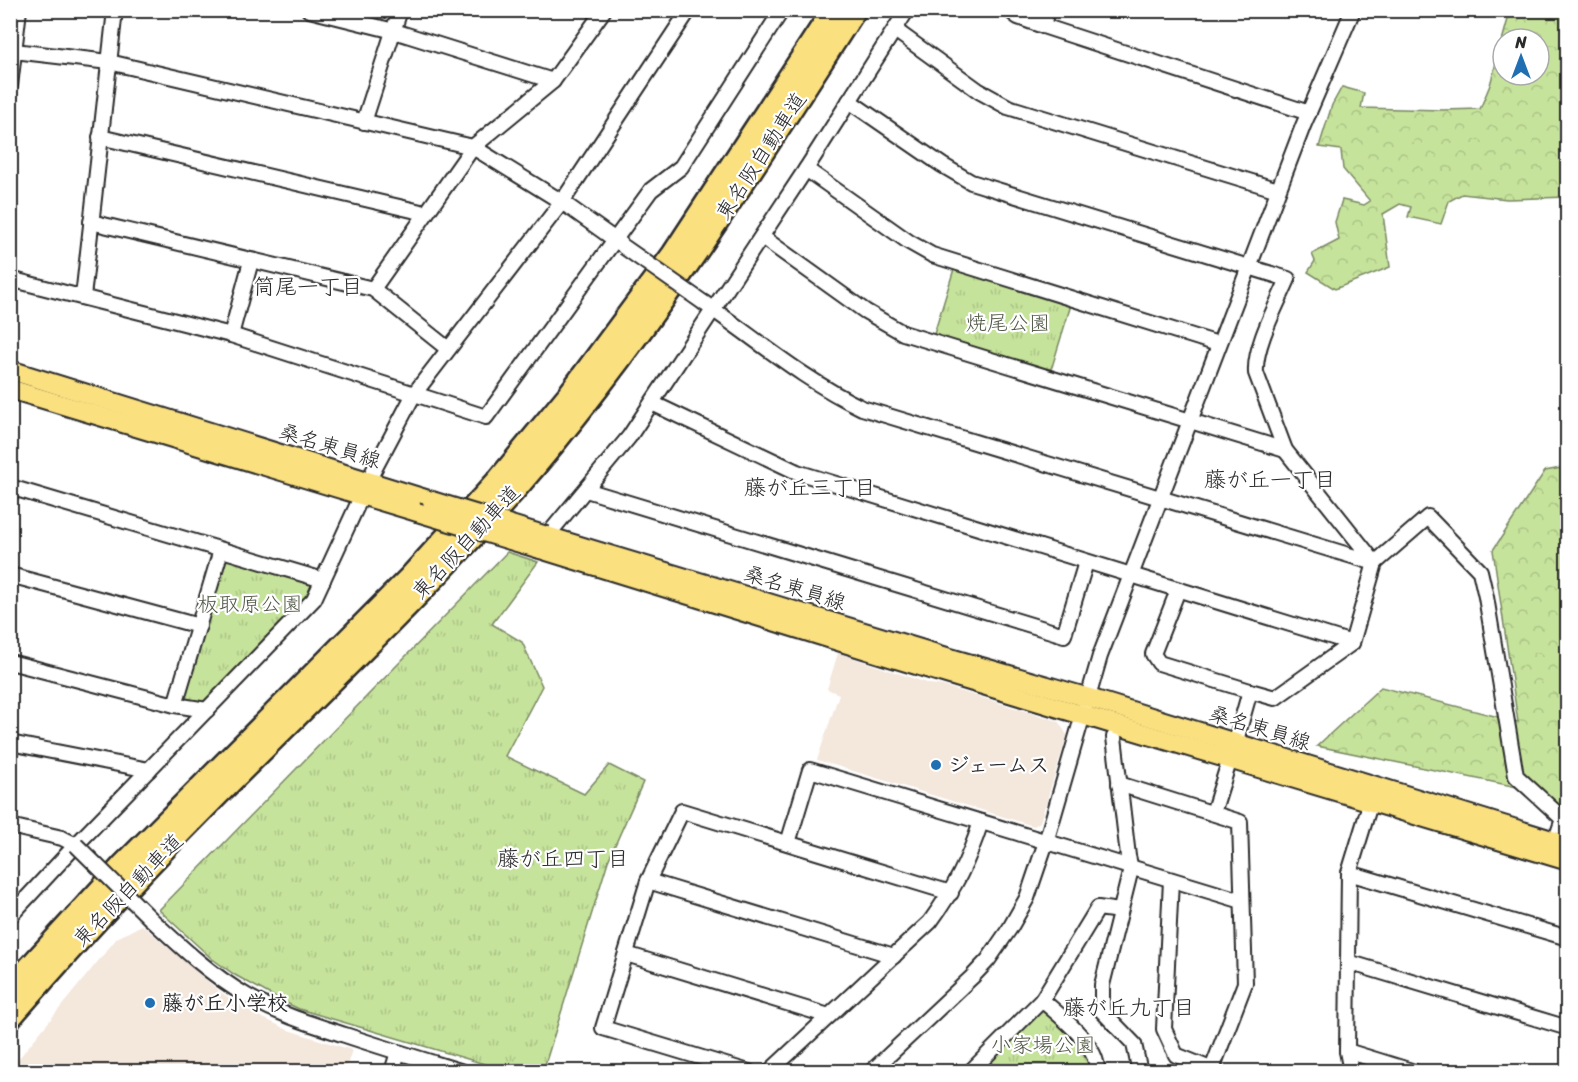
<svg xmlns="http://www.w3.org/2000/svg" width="1578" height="1082" font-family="Sriracha,'Klee One',sans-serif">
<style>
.built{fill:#f4e7dc}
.forest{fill:url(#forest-crowns);stroke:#788763;stroke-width:1.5;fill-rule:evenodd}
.park{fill:url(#park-tufts);stroke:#788763;stroke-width:1.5}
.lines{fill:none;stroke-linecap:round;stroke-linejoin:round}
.minor-casing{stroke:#2b2b2b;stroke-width:18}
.major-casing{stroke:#2b2b2b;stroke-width:22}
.highway-casing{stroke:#2b2b2b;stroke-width:26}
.minor{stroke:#fff;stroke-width:14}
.major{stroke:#fbe080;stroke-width:18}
.highway{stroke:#fbe080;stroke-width:21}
.minor-bridge-casing{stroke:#2b2b2b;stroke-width:18;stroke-linecap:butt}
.major-bridge-casing{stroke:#2b2b2b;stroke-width:22;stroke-linecap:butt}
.minor-bridge{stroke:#fff;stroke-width:14}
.major-bridge{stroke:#fbe080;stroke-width:18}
.poi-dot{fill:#1f6fb2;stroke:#fff;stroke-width:2}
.labels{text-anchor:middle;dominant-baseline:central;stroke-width:4.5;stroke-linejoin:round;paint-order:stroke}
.street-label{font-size:21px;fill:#2b2b2b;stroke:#fff}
.park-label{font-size:21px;fill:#525947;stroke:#fff}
.poi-label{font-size:21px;font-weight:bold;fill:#2b2b2b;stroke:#fff;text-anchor:start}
.neighbourhood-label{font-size:22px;fill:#2b2b2b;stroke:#fff}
</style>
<defs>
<pattern id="forest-crowns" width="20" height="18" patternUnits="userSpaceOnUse" patternTransform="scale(1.5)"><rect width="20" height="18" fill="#c6e39b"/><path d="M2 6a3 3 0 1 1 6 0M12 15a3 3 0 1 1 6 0" fill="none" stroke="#aac386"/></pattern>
<pattern id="park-tufts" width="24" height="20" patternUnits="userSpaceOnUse" patternTransform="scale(1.5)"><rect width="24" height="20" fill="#c6e39b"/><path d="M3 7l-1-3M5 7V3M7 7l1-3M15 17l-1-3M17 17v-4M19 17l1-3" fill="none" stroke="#aac386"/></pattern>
</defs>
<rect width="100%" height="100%" fill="#fff"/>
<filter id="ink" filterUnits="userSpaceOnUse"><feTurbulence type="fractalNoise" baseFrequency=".0167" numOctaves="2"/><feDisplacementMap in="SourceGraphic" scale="12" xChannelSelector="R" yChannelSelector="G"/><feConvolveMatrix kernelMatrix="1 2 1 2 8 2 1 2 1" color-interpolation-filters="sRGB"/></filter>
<g filter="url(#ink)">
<g class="built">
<polygon points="838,653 930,684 943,686 1058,721 1067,735 1040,822 1034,826 817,760 839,694 827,689"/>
<polygon points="142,925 220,992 253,1013 288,1030 352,1050 345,1071 11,1071 11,1068 117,938"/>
</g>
<g class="forest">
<path d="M1498,11H1567V197L1507,199L1462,194L1449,201L1441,224L1408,217L1411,207L1400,204L1383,214L1390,267L1335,289L1308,272L1315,261L1312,254L1339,240L1335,222L1342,200L1364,205L1370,201L1343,169L1341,150L1319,147L1332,105L1342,87L1364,93L1361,108L1443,110L1480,109L1490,85L1508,19ZM1503,39H1539V75H1503Z"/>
<polygon points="1567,467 1567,819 1541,792 1317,746 1381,687 1518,722 1493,550 1545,471"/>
</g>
<g class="park">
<polygon points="954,269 1068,304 1070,308 1052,367 1048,372 937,338 934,334"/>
<polygon points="507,552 538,562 492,624 522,642 542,686 505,756 584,794 609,765 643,782 608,861 543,1071 508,1071 299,1009 278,999 235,975 211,958 159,910"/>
<polygon points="230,558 312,584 313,591 206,704 187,701 183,697 224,562"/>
<path d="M1039,1010H1045C1061,1023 1092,1050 1092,1071L978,1072Z"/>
</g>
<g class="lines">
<g class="minor-casing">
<g id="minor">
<polyline points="309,10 394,31 553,81"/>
<polyline points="1009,10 1018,17 1043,26 1309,113"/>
<polyline points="1043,26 1047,10"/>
<polyline points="895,30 979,91 1008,107 1278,190"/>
<polyline points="14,51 109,62 473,147 562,202 621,244"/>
<polyline points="10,86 19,10"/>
<path d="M849,101L942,165L971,182L1288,279C1277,305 1254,346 1256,373L1285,450L1375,563L1352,643L1275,698L1250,691L1235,744"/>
<polyline points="364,122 400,10"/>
<polyline points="100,137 425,213"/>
<polyline points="806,169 909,242 932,255 1218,344"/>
<polyline points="91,222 373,289 448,349"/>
<polyline points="762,237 865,311 903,333 1285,450"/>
<polyline points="10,279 231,335 486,417 651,190 681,167 782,10"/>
<polyline points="373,289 473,147 553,81 604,10"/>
<polyline points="83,297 115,10"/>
<path d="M704,303C756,339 805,381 862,408L1375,563L1428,517L1480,571L1486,597L1516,776L1563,819L1555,842"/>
<polyline points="231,335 251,261"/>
<polyline points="652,403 797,472 1352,643"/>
<polyline points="368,481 414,394 562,202 689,10"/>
<polyline points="10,487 323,580"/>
<polyline points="586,490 1064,635 1086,562"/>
<polyline points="547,536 629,437 806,169 907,10"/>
<polyline points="10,575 199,626"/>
<polyline points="1178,590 1153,654 1159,663 1250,691"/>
<polyline points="10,662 175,705 207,710"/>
<polyline points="175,705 221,550"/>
<polyline points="1114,737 1128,856 1131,869 1102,985 1102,1011 1134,1044 1140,1072"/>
<polyline points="10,743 149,770"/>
<polyline points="1119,784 1240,822 1245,983 1212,1069"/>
<polyline points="1213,813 1230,759"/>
<polyline points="10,826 62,838 76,845"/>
<polyline points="788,843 810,770 1242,901"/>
<polyline points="1349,873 1568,938"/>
<polyline points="1171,880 1164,1029 1176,1055 1218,1072"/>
<polyline points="648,881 894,956"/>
<polyline points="10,916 76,845 314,599 362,495"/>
<path d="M150,918C181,947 211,975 247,996C278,1014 311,1024 345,1035C384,1048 424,1060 463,1072"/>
<polyline points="626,954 829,1016"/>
<polyline points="1348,962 1568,1028"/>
<path d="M1042,1000C1060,1016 1099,1045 1097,1072"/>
<polyline points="1347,1051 1415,1072"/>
<polyline points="392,1072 398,1052"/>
<polyline points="749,1072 603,1028 648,881 682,811 951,893"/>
<path d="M769,1072L930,922C956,886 967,864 981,822"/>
<polyline points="871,1072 972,977 988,960 1010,928 1027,898 1046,842 1100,656 1303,126 1353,10"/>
<polyline points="970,1072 1042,1000 1098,908 1120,911"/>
<polyline points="1351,1072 1347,1051 1349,873 1371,801"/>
</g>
</g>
<g class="major-casing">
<g id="major">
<polyline points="10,370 432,501"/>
<polyline points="10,389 417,512"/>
<polyline points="547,536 947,657 1089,698 1568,845"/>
<polyline points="540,549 883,655 1568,861"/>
</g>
</g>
<g class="highway-casing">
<g id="highway">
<polyline points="10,988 122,866 408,579 499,479 569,394 673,254 833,10"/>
<path d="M10,1018C51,971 92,925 135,880C259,748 395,627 514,491C643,343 749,175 855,10"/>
</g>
</g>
<use href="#minor" class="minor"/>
<use href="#major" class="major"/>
<use href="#highway" class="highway"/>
<g class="minor-bridge-casing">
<g id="minor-bridge">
<polyline points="624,247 704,303"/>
<polyline points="76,845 150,918"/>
</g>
</g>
<g class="major-bridge-casing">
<g id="major-bridge">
<polyline points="432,501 547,536"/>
<polyline points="417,512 540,549"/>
</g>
</g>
<use href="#minor-bridge" class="minor-bridge"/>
<use href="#major-bridge" class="major-bridge"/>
</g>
</g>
<g class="poi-dot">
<circle cx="936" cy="765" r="6"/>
<circle cx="150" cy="1003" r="6"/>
</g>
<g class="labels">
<g class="street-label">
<text transform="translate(761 156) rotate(-57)">東名阪自動車道</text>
<text transform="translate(330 446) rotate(17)">桑名東員線</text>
<text transform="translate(466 542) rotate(-47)">東名阪自動車道</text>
<text transform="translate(795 588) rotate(17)">桑名東員線</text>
<text transform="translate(1260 728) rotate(17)">桑名東員線</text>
<text transform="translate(128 890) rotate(-46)">東名阪自動車道</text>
</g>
<g class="park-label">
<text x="1008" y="323">焼尾公園</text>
<text x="250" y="604">板取原公園</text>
<text x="1043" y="1045">小家場公園</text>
</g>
<g class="poi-label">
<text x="948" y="765">ジェームス</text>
<text x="162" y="1003">藤が丘小学校</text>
</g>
<g class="neighbourhood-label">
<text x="308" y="286">筒尾一丁目</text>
<text x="1270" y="479">藤が丘一丁目</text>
<text x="810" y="487">藤が丘三丁目</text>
<text x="563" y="858">藤が丘四丁目</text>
<text x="1129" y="1007">藤が丘九丁目</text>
</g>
</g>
<rect width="1578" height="1082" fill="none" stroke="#fff" stroke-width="36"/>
<rect x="18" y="18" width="1542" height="1046" fill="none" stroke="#2b2b2b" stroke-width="2" filter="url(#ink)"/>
<g transform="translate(1521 57)"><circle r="28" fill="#ffffff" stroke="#aaaaaa" stroke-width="1.5"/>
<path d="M0-4.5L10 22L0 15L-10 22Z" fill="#1f6fb2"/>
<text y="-9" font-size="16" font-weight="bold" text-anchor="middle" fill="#2b2b2b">N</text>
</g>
</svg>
